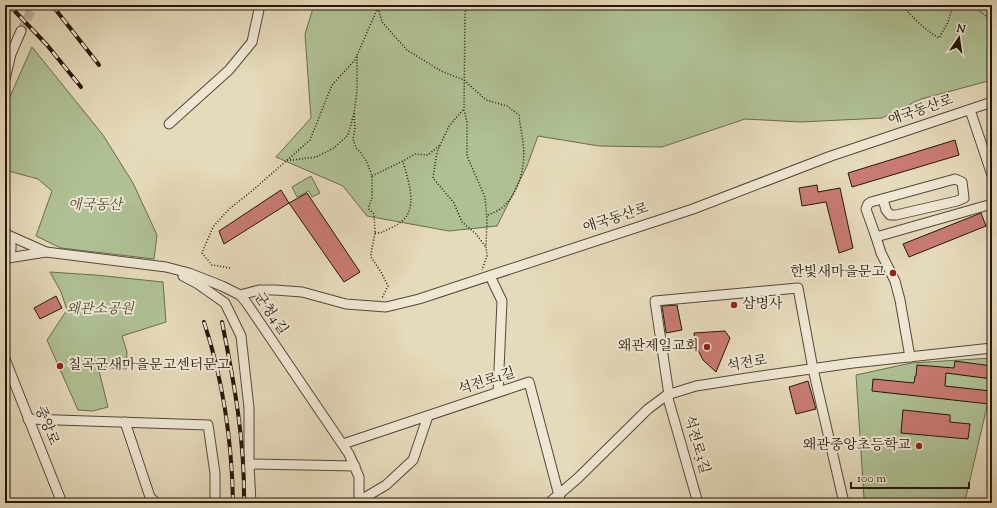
<svg xmlns="http://www.w3.org/2000/svg" width="997" height="508" font-family="'Sorts Mill Goudy','Noto Serif KR',serif">
<style>
.green{fill:#afc194;stroke:#6a6c50}
.building{fill:#c87b74;stroke:#25170c}
.lines{fill:none;stroke-linecap:round;stroke-linejoin:round}
.minor-tunnel{stroke:#bfb398;stroke-width:9;stroke-dasharray:9 4.5;stroke-linecap:butt}
.minor-casing{stroke:#554838;stroke-width:11}
.path{stroke:#25170c;stroke-width:1.5;stroke-dasharray:1 2;stroke-linecap:butt}
.minor{stroke:#eee7d3;stroke-width:9}
.rail-casing{stroke:#25170c;stroke-width:4}
.rail{stroke:#eee7d3;stroke-width:2.5;stroke-dasharray:8;stroke-linecap:butt}
.poi-dot{fill:#8f2418;stroke:#eee7d3;stroke-width:1.5}
.labels{text-anchor:middle;dominant-baseline:central;stroke-width:4;stroke-linejoin:round;paint-order:stroke}
.street-label{font-size:14px;fill:#25170c;stroke:#eee7d3}
.park-label{font-size:14px;font-style:italic;fill:#4e4a35;stroke:#eee7d3}
.poi-label{font-size:14px;fill:#25170c;stroke:#eee7d3;text-anchor:end}
</style>
<rect width="100%" height="100%" fill="#e5dabb"/>
<filter id="stains"><feTurbulence type="fractalNoise" baseFrequency=".005" numOctaves="4"/><feColorMatrix values="0 0 0 0 .2 0 0 0 0 .09 0 0 0 0 .02 0 0 0 .5 -.17"/></filter>
<radialGradient id="worn" r=".72"><stop offset=".6" stop-color="#630" stop-opacity="0"/><stop offset="1" stop-color="#630" stop-opacity=".3"/></radialGradient>
<g class="green">
<polygon points="314,5 992,5 992,80 921,99 882,118 801,122 745,119 662,147 599,146 538,136 527,166 497,226 449,231 367,216 343,186 276,157 311,118 305,34"/>
<polygon points="32,47 103,135 133,183 157,235 154,259 61,248 36,236 52,191 38,179 5,170 5,122 8,101"/>
<polygon points="311,176 320,193 312,197 309,191 297,197 292,187"/>
<polygon points="50,272 95,275 163,282 166,322 122,336 127,352 126,369 98,367 108,407 93,411 78,410 47,340 67,310 61,292"/>
<polygon points="992,358 992,385 965,501 962,503 917,503 864,498 856,375 911,363"/>
</g>
<g class="building">
<polygon points="955,140 959,155 852,187 848,173"/>
<polygon points="817,185 818,192 840,188 853,248 839,253 826,202 802,206 799,188"/>
<polygon points="281,190 289,203 224,244 219,231"/>
<polygon points="307,193 360,272 344,282 289,203"/>
<polygon points="981,213 986,226 909,257 903,244"/>
<polygon points="56,296 62,308 40,319 34,308"/>
<polygon points="677,305 682,330 666,333 662,306"/>
<polygon points="725,331 730,338 716,372 703,360 695,344 694,333"/>
<polygon points="955,361 992,366 992,379 946,373 945,386 991,391 989,404 872,391 873,379 914,383 915,376 916,376 917,365 954,368"/>
<polygon points="808,381 816,409 796,414 789,387"/>
<polygon points="903,410 950,415 950,422 970,424 968,439 901,433"/>
</g>
<g class="lines">
<polyline class="minor-tunnel" points="21,31 34,5"/>
<g class="minor-casing">
<g id="minor">
<polyline points="5,79 11,54 21,31"/>
<polyline points="970,110 992,175"/>
<polyline points="169,124 229,70 252,42 260,5"/>
<polyline points="8,235 44,251"/>
<polyline points="876,237 866,209 868,204 871,202 955,179 962,182 964,198 957,201 896,215 890,215 886,210 883,199"/>
<polyline points="8,258 46,252 166,267 189,273 222,286 240,295 246,302 349,454 359,477 359,503"/>
<path d="M5,261C13,253 13,242 6,233"/>
<polyline points="183,276 198,284 225,303 241,336 249,408 249,464 251,503"/>
<polyline points="490,276 502,301 498,392"/>
<polyline points="240,295 259,290 275,290 302,292 346,304 386,307 419,299 693,209 831,156 992,102"/>
<polyline points="910,357 900,300 895,281 881,253 876,237 992,204"/>
<polyline points="5,359 62,503"/>
<polyline points="667,395 698,503"/>
<polyline points="669,395 655,301 798,288 813,369 844,503"/>
<polyline points="28,419 208,425 215,473 215,503"/>
<polyline points="125,422 150,497 156,503"/>
<polyline points="343,444 529,382 561,503"/>
<polyline points="249,464 355,466"/>
<polyline points="359,501 386,485 413,460 428,416"/>
<polyline points="549,503 578,478 648,409 667,395 696,386 754,377 853,363 992,348"/>
</g>
</g>
<g class="path">
<polyline points="467,5 465,13 464,110 467,122 467,156 485,197 487,219 486,247 487,256 482,270"/>
<path d="M902,5C913,18 924,29 939,38L948,22L952,9L959,5"/>
<polyline points="967,5 976,8 992,21"/>
<path d="M378,8L382,22L407,50L441,71L464,80L486,100L507,106L519,115C520,125 522,134 523,143C526,164 520,190 505,205C501,210 492,213 486,216"/>
<polyline points="463,110 449,126 437,152 433,178 454,203 462,222 476,234 486,247"/>
<polyline points="354,113 355,129 353,139 356,148 361,153 367,162 372,176 372,199 369,205 369,209 374,214 375,233 371,253 371,257 381,272 388,286 382,298"/>
<polyline points="287,160 293,160 316,157 334,148 348,135 354,113 357,90 357,56"/>
<polyline points="372,176 403,161 415,154 428,155 440,145"/>
<path d="M375,233H380C387,230 396,226 402,221C419,207 407,178 403,161"/>
<polyline points="230,268 212,265 202,253 213,227 229,209 252,191 310,140 332,85 355,60 379,5"/>
</g>
<use href="#minor" class="minor"/>
<g class="rail-casing">
<g id="rail">
<polyline points="9,5 47,45 81,87"/>
<polyline points="52,5 99,65"/>
<path d="M204,322C223,380 232,442 233,503"/>
<path d="M222,322C234,382 245,441 244,503"/>
</g>
</g>
<use href="#rail" class="rail"/>
</g>
<g class="poi-dot">
<circle cx="893" cy="273" r="4"/>
<circle cx="734" cy="305" r="4"/>
<circle cx="707" cy="347" r="4"/>
<circle cx="60" cy="366" r="4"/>
<circle cx="919" cy="446" r="4"/>
</g>
<g class="labels">
<g class="street-label">
<text transform="translate(921 111) rotate(-19)">애국동산로</text>
<text transform="translate(616 219) rotate(-18)">애국동산로</text>
<text transform="translate(270 314) rotate(55)">군청4길</text>
<text transform="translate(747 364) rotate(-9)">석전로</text>
<text transform="translate(487 382) rotate(-18)">석전로1길</text>
<text transform="translate(46 426) rotate(68)">중앙로</text>
<text transform="translate(696 445) rotate(74)">석전로3길</text>
</g>
<g class="park-label">
<text x="95" y="206">애국동산</text>
<text x="100" y="310">왜관소공원</text>
</g>
<g class="poi-label">
<text x="885" y="273">한빛새마을문고</text>
<text x="742" y="305" text-anchor="start">삼명사</text>
<text x="699" y="347">왜관제일교회</text>
<text x="68" y="366" text-anchor="start">칠곡군새마을문고센터문고</text>
<text x="911" y="446">왜관중앙초등학교</text>
</g>
</g>
<rect width="997" height="508" fill="none" stroke="#e5dabb" stroke-width="20"/>
<rect x="6" y="6" width="985" height="496" fill="none" stroke="#25170c" stroke-width="2"/>
<rect x="10" y="10" width="977" height="488" fill="none" stroke="#25170c"/>
<g transform="translate(959 38) rotate(13)" stroke="#eee7d3" stroke-width="3" paint-order="stroke">
<path d="M0-3L7 15L0 10L-7 15Z" fill="#25170c"/>
<text y="-6" font-size="11" font-weight="bold" text-anchor="middle" fill="#25170c">N</text>
</g>
<path d="M851 482v6h118v-6" fill="none" stroke="#25170c" stroke-width="2"/>
<text x="857" y="482" font-size="12" fill="#25170c" stroke="#eee7d3" stroke-width="3" paint-order="stroke">100 m</text>
<rect width="100%" height="100%" filter="url(#stains)"/>
<rect width="100%" height="100%" fill="url(#worn)"/>
</svg>
